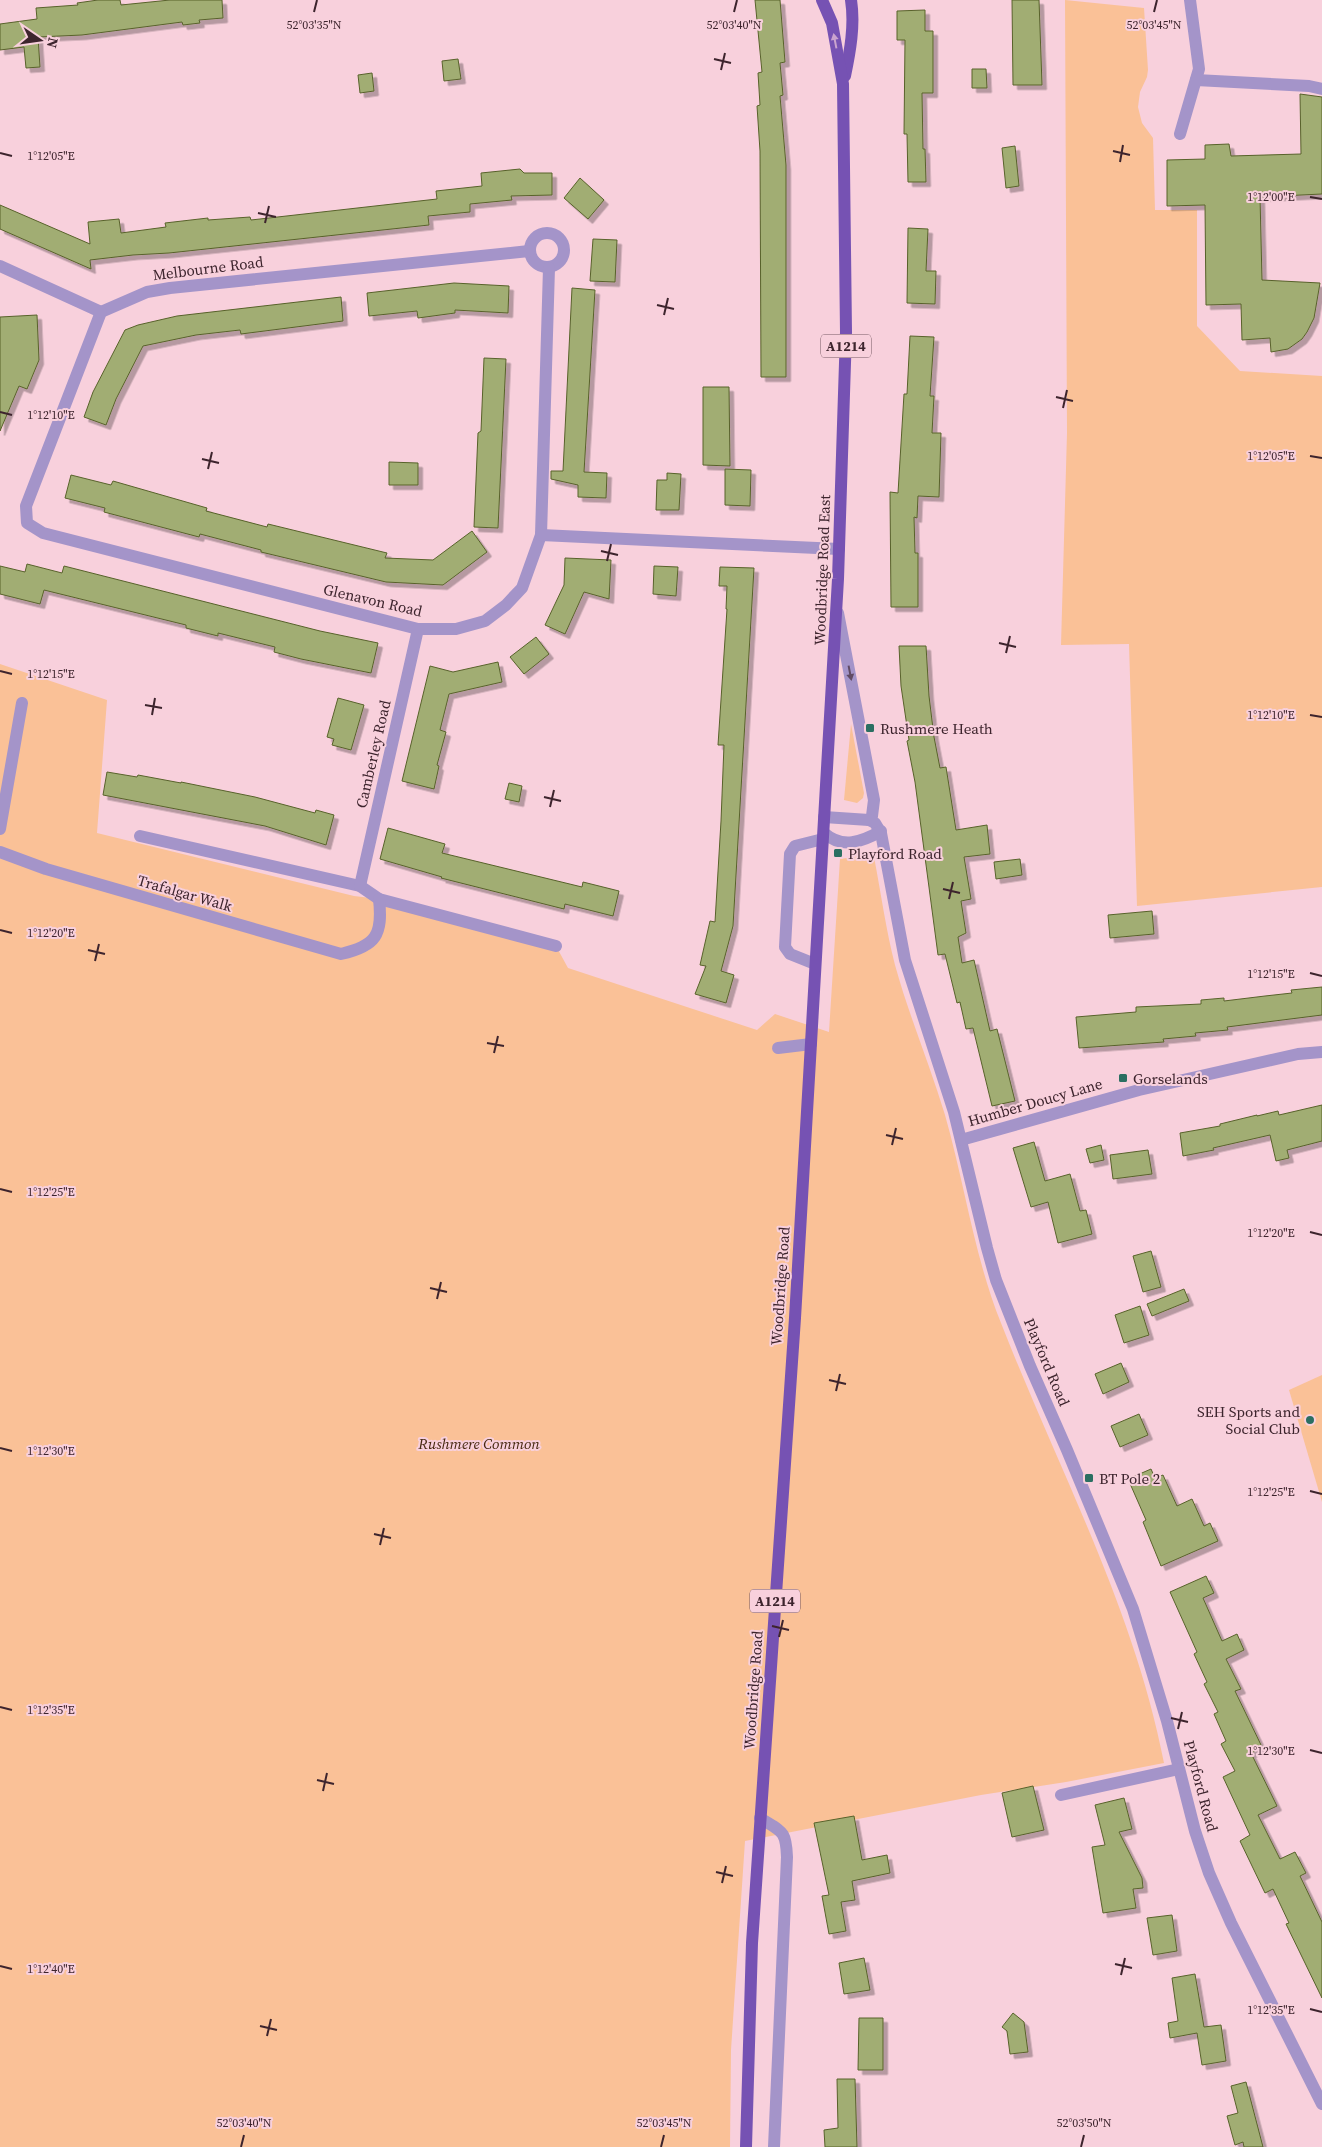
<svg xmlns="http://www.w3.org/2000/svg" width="1322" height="2147" font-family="'Source Serif 4',serif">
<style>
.green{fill:#fac197}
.building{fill:#a1ad73;stroke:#58622b;filter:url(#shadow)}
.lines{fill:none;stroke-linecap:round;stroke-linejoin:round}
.minor{stroke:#a494c9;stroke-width:12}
.major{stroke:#7652b3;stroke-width:12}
.oneway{fill:#caa4ce}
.oneway2{fill:#614b64}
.ticks{fill:none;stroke:#3d242d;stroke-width:2}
.poi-dot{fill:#2b6f62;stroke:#f8d0dc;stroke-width:2}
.labels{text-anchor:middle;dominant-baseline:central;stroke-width:4;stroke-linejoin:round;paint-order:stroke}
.shield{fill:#f8d0dc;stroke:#755862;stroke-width:1}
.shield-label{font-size:14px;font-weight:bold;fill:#3d242d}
.street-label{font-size:15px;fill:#3d242d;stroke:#f8d0dc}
.poi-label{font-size:15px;fill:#3d242d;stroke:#f8d0dc;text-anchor:start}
.park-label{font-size:15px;font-style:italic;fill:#45270e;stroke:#f8d0dc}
.ticks-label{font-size:12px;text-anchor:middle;fill:#3d242d;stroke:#f8d0dc;stroke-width:4;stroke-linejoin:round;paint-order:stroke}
</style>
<defs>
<filter id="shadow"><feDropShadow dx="4.5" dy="4.5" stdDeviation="0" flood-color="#0004"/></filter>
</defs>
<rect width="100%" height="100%" fill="#f8d0dc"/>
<g class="green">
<polygon points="1065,0 1144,8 1148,70 1147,77 1140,92 1138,107 1142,123 1153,138 1155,210 1197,210 1197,326 1240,371 1322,376 1322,887 1137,906 1129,644 1061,645 1067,433"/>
<path d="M0,664L107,700L97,833L354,896L379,899L556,946L568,968L757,1030L775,1014L829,1032L840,859L866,855L874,857C881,893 886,930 895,965C909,1016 930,1065 945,1115C965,1185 974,1256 1001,1323C1058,1469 1134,1608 1164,1763L1066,1782L981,1795L745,1841L731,2050L730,2147H0Z"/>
<polygon points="851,724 864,793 863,798 857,803 844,800"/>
<polygon points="1322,1375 1322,1502 1289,1390"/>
</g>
<g class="building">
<polygon points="98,0 120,0 121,5 170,0 222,0 223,18 199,20 200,23 183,25 182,22 82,35 38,37 40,67 26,68 24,47 0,50 0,24 37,19 36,8 78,5 77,3"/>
<polygon points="755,0 780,0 785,62 780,63 783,95 780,96 786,165 786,377 761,377 760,151 757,106 760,105 758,73 762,72"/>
<polygon points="1012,0 1039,0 1042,85 1013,85"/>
<polygon points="925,10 925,31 933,31 933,93 922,93 923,149 925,149 926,182 908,182 907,134 904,134 905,40 897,40 897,11"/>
<polygon points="458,59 461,79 444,81 442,61"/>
<polygon points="972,69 986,69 987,88 972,88"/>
<polygon points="372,73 374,91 360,93 358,75"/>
<polygon points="1300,94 1322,97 1322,194 1260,197 1262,280 1320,283 1314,318 1307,332 1302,339 1288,349 1271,352 1270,338 1242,340 1241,304 1206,305 1205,205 1167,206 1167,160 1205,159 1205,145 1229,144 1231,156 1301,154"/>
<polygon points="1015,146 1019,186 1006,188 1002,148"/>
<polygon points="520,169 524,173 552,173 552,195 511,196 512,200 470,204 470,212 428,216 429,225 169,253 133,255 90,260 91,269 0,229 0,205 90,244 88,222 119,219 121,233 166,227 165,223 208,218 208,220 250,217 251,220 437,199 436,191 482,186 481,173"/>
<polygon points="580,178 604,200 588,219 564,198"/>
<polygon points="908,228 928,229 926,271 936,271 935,304 907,303"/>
<polygon points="593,239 617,240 615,282 590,281"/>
<polygon points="454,283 509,286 508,313 455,310 455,313 418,318 417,311 369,316 367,293"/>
<polygon points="572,288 595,290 584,472 607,473 606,498 578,497 578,485 551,479 551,471 563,471"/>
<polygon points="341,297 343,321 241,334 240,330 196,335 143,346 116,399 106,425 84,417 93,392 125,330 138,325 177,316"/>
<polygon points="37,315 39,360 27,389 19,386 0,431 0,317"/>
<polygon points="910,336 934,337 930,396 934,396 932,433 941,433 939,497 918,496 917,518 914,517 915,553 918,553 918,607 891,607 890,492 898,493 904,394 907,394"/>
<polygon points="484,358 506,359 498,528 474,527 478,433 481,431"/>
<polygon points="703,387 729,387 730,466 703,465"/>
<polygon points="389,462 418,463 418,485 389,485"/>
<polygon points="725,469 751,470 750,506 725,505"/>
<polygon points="667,473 681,474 679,510 656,510 657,480 667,480"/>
<polygon points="71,475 111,485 113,481 207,508 206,511 267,527 268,524 387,553 385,558 433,560 472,531 487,552 443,585 386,582 261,552 261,550 200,534 199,537 104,512 105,508 65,498"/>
<polygon points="565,558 611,560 609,599 584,592 565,634 545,625 564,585"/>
<polygon points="27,564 62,573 64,566 320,631 378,643 371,673 301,659 274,652 275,647 218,633 218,636 186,628 186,625 44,590 40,604 0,594 0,566 25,572"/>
<polygon points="654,566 678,567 676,596 653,594"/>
<polygon points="720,567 754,568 733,926 721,971 734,975 726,1003 695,994 706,966 700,965 710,921 715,922 721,821 724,745 718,745 727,609 726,609 727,586 719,586"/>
<polygon points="536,637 549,654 524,674 510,657"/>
<polygon points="899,646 926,646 929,696 934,737 940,768 946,767 956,830 987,825 990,854 964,857 971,899 961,901 966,933 958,937 962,963 974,960 990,1031 997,1029 1015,1101 992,1106 973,1028 966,1029 960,1002 957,1003 945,954 938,955 915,782 907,741 909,740 901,686"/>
<polygon points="498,662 502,682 449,694 440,730 446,732 437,765 439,766 434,789 402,781 430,666 453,672"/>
<polygon points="338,698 364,705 351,750 332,745 334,739 327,737"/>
<polygon points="107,772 137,777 138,775 181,783 181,782 255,797 315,813 316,810 334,815 326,845 265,826 103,795"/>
<polygon points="509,783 522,786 519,802 505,799"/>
<polygon points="388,828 445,844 442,853 582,887 583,882 619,891 613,916 565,904 564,909 441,878 442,877 380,859"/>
<polygon points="1020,859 1022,875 996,879 994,862"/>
<polygon points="1152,911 1154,934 1110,938 1108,915"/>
<polygon points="1322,987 1322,1015 1227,1027 1228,1030 1195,1033 1196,1036 1163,1039 1164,1042 1079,1048 1076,1017 1136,1012 1136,1007 1201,1004 1201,1000 1224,998 1224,1001 1265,996 1292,993 1291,990"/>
<polygon points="1322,1105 1322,1141 1287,1150 1289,1158 1276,1161 1270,1135 1213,1148 1214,1150 1183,1156 1180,1133 1220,1126 1220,1124 1257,1115 1257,1116 1278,1111 1279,1115"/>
<polygon points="1034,1142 1045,1181 1070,1174 1080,1211 1086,1210 1092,1234 1058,1243 1048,1202 1031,1207 1013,1148"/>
<polygon points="1101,1145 1104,1160 1090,1163 1086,1149"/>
<polygon points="1148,1150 1152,1174 1113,1179 1110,1155"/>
<polygon points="1151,1251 1161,1287 1143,1292 1133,1256"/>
<polygon points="1184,1289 1189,1301 1152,1316 1147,1304"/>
<polygon points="1140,1306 1149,1335 1124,1343 1115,1315"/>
<polygon points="1121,1363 1129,1382 1103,1394 1095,1374"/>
<polygon points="1139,1414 1148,1435 1120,1447 1111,1426"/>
<polygon points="1151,1469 1155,1478 1163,1475 1177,1506 1192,1499 1204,1526 1210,1523 1218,1541 1161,1566 1143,1522 1146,1520 1128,1479"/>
<polygon points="1206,1576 1214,1593 1203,1598 1222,1641 1237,1634 1244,1650 1226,1659 1241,1689 1235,1691 1262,1747 1251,1753 1277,1806 1258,1815 1280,1859 1295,1852 1306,1873 1300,1876 1322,1922 1322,1998 1286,1924 1289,1923 1273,1889 1265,1893 1240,1841 1250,1835 1223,1777 1235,1771 1221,1744 1226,1741 1214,1714 1218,1712 1204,1684 1207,1682 1194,1654 1197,1652 1170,1592"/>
<polygon points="1033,1786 1044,1830 1012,1837 1002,1793"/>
<polygon points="1124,1798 1132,1829 1119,1832 1142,1878 1143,1888 1133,1889 1136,1908 1103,1913 1092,1847 1105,1845 1095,1805"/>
<polygon points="854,1816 862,1860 887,1855 890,1873 852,1881 855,1900 841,1902 846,1931 829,1934 822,1896 829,1895 814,1823"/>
<polygon points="1172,1915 1177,1951 1153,1955 1147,1918"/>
<polygon points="864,1958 870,1990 844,1994 839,1963"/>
<polygon points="1195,1974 1204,2027 1221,2025 1226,2061 1202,2065 1197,2033 1170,2038 1168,2023 1178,2021 1172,1978"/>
<polygon points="1013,2013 1024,2022 1028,2052 1010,2054 1007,2031 1002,2027"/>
<polygon points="859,2018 883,2018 883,2070 858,2070"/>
<polygon points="837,2079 855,2079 857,2147 825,2147 824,2130 838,2128"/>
<polygon points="1246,2082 1263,2147 1244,2147 1243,2142 1235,2145 1227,2116 1238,2113 1231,2086"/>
</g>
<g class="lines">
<g class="minor">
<polyline points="1196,80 1309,86 1322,89"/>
<polyline points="1180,134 1199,69 1190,0"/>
<circle cx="547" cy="250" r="17"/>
<polyline points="529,251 170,288 147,292 101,312 26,506 27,523 43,533 418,629 456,629 485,621 506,605 522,588 541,535 549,268"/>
<polyline points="0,266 101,312"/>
<polyline points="541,535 839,549"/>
<polyline points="838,613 874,800 872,816 869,820"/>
<polyline points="824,817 869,820 875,823 881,833 905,960 954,1112 987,1248 996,1280 1030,1366 1067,1450 1133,1609 1167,1721 1195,1831 1209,1873 1231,1923 1322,2104"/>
<polyline points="0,829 22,703"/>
<path d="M824,833C842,849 862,842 881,831"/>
<polyline points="140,836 360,886 379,899 556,946"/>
<path d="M0,852L46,869L341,954C376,946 383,935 379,899"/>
<polyline points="360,886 418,629"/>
<polyline points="815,964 790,954 785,947 790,854 795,846 823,839"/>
<polyline points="778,1048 811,1044"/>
<polyline points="961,1140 1139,1090 1298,1054 1322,1052"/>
<polyline points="1061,1795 1179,1769"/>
<path d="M760,1818C782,1832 786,1830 787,1857L774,2147"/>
</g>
<g class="major">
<path d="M845,76C850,52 855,25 851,0"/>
<polyline points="746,2147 752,1943 795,1318 838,579 846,332 843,84 832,23 822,0"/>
</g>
</g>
<defs><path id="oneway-solid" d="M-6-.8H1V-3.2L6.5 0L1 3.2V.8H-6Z" transform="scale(1.25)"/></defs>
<use class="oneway" href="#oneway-solid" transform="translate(835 41) rotate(-101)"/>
<use class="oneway2" href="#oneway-solid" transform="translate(850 673) rotate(79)"/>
<path class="ticks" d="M314,12L317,0M734,12L737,0M1154,12L1157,0M714,59L731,63M721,70L725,53M1113,151L1130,155M0,153L12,156M1120,162L1123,145M1310,197L1322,199M258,213L276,217M265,223L269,206M657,305L674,309M664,315L668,298M1056,397L1073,401M1063,408L1067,390M0,412L12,415M1310,456L1322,458M202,459L219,463M208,469L212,452M601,551L618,555M607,561L611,544M999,643L1016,647M1006,653L1010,636M0,671L12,674M145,705L162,708M152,715L155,698M1310,715L1322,717M544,797L561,801M550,807L554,790M943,889L960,893M949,899L953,882M0,930L12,933M88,950L105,954M95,961L99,944M1310,973L1322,976M487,1043L504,1046M494,1053L498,1036M886,1135L903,1139M892,1145L896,1128M0,1189L12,1192M1310,1232L1322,1235M430,1288L447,1292M437,1299L441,1282M829,1380L846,1384M836,1391L840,1374M0,1448L12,1451M1310,1491L1322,1494M374,1534L391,1538M380,1545L384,1528M772,1626L789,1630M779,1637L783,1620M0,1707L12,1710M1171,1718L1188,1722M1178,1729L1182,1712M1310,1750L1322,1753M317,1780L334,1784M323,1791L327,1773M716,1872L733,1876M722,1883L726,1866M1115,1964L1132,1968M0,1966L12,1969M1121,1975L1125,1958M1310,2009L1322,2012M260,2026L277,2030M267,2036L271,2019M241,2147L244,2135M661,2147L664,2135M1081,2147L1084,2135"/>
<g class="poi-dot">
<rect x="865" y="723" width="10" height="10" rx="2.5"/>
<rect x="833" y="848" width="10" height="10" rx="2.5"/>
<rect x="1118" y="1073" width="10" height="10" rx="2.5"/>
<circle cx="1310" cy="1420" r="5"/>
<rect x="1084" y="1473" width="10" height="10" rx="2.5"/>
</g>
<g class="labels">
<g class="shield">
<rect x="821" y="334.5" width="50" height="23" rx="4"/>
<rect x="750" y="1589.5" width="50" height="23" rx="4"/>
</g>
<g class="shield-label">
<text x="846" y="346">A1214</text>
<text x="775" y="1601">A1214</text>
</g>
<g class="street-label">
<text transform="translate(208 268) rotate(-7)">Melbourne Road</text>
<text transform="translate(822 570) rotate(-88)">Woodbridge Road East</text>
<text transform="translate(373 600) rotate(13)">Glenavon Road</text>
<text transform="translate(373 754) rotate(-77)">Camberley Road</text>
<text transform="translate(185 893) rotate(16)">Trafalgar Walk</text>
<text transform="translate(1035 1102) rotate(-16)">Humber Doucy Lane</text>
<text transform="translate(780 1286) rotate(-86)">Woodbridge Road</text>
<text transform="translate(1047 1362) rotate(67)">Playford Road</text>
<text transform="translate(753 1690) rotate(-86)">Woodbridge Road</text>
<text transform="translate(1201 1786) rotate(75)">Playford Road</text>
</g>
<g class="poi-label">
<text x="880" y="728">Rushmere Heath</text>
<text x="848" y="853">Playford Road</text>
<text x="1133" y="1078">Gorselands</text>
<text x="1300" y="1411" text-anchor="end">SEH Sports and<tspan x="1300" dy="17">Social Club</tspan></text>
<text x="1099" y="1478">BT Pole 2</text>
</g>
<g class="park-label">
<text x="479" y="1443">Rushmere Common</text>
</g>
</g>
<g class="ticks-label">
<text x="734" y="29">52°03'40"N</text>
<text x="1154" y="29">52°03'45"N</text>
<text x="314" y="29">52°03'35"N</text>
<text x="51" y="160">1°12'05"E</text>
<text x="1271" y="201">1°12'00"E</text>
<text x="51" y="419">1°12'10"E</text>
<text x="1271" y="460">1°12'05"E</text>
<text x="51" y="678">1°12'15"E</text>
<text x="1271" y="719">1°12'10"E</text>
<text x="51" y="937">1°12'20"E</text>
<text x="1271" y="978">1°12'15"E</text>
<text x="51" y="1196">1°12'25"E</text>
<text x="1271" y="1237">1°12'20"E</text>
<text x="51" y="1455">1°12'30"E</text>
<text x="1271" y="1496">1°12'25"E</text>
<text x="51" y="1714">1°12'35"E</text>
<text x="1271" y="1755">1°12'30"E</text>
<text x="51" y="1973">1°12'40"E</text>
<text x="1271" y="2014">1°12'35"E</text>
<text x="244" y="2127">52°03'40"N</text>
<text x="664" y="2127">52°03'45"N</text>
<text x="1084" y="2127">52°03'50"N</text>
</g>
<g transform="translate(40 40) rotate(103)" stroke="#f8d0dc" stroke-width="4" paint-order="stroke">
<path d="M0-4L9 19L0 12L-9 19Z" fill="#3d242d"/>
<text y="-8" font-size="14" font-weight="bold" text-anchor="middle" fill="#3d242d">N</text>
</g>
</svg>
